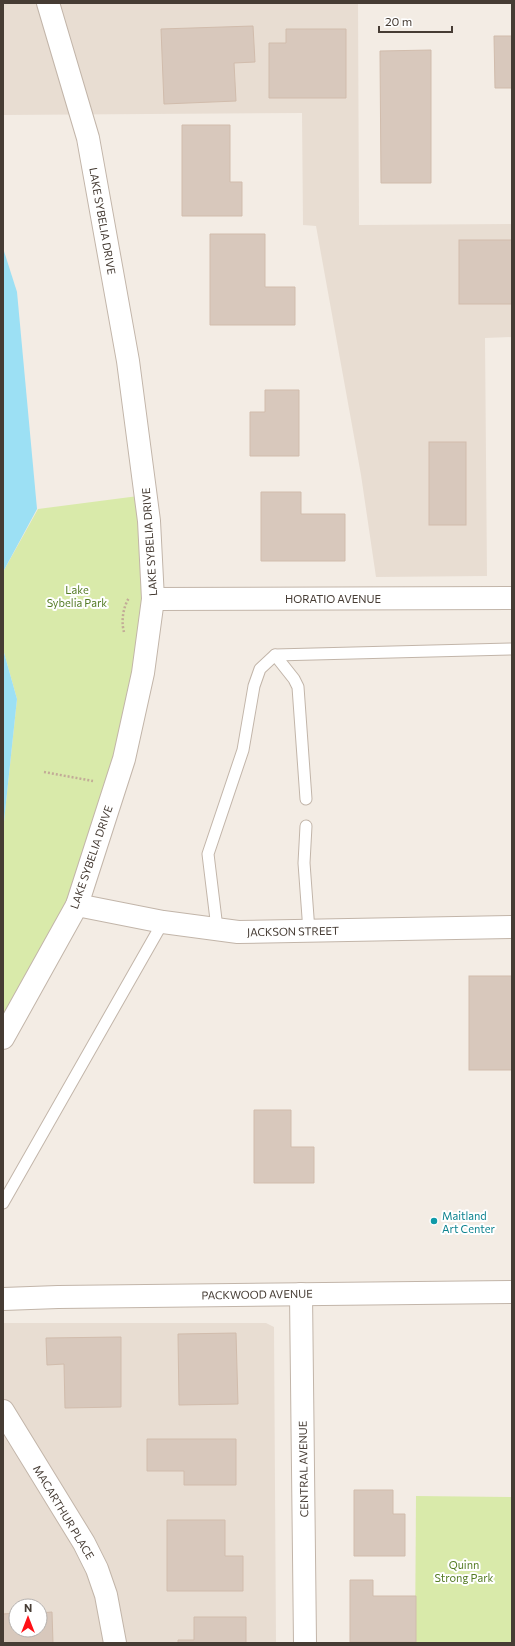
<svg xmlns="http://www.w3.org/2000/svg" width="515" height="1646" font-family="Commissioner,sans-serif">
<style>
.residential{fill:#e8ddd2;fill-rule:evenodd}
.green{fill:#d9eaaa}
.water{fill:#9ce0f4}
.building{fill:#d8c8bc;stroke:#d1bcac}
.lines{fill:none;stroke-linecap:round;stroke-linejoin:round}
.lane-casing{stroke:#c2b5a9;stroke-width:13}
.street-casing{stroke:#c2b5a9;stroke-width:24}
.path{stroke:#c2ab97;stroke-width:2.5;stroke-dasharray:2 2;stroke-linecap:butt}
.lane{stroke:#fff;stroke-width:11}
.street{stroke:#fff;stroke-width:22}
.culture-dot{fill:#0f9aa8;stroke:#fff;stroke-width:1.5}
.labels{text-anchor:middle;dominant-baseline:central;stroke-width:4;stroke-linejoin:round;paint-order:stroke}
.street-label{font-size:11px;fill:#463c34;stroke:#fff}
.park-label{font-size:11px;fill:#547b24;stroke:#fff}
.culture-label{font-size:11px;fill:#0d838f;stroke:#fff;text-anchor:start}
</style>
<rect width="100%" height="100%" fill="#f3ece4"/>
<g class="residential">
<polygon points="3,3 358,3 359,225 512,224 512,337 485,338 487,576 376,577 361,475 316,226 303,225 302,113 3,115"/>
<path d="M3,1323H266L274,1327L276,1643H3ZM16,1606H40V1630H16Z"/>
</g>
<g class="green">
<polygon points="146,495 153,599 77,905 3,1034 3,831 17,699 3,649 3,572 38,509"/>
<polygon points="416,1496 512,1497 512,1643 415,1643"/>
</g>
<g class="water">
<polygon points="3,248 17,292 37,509 3,572"/>
<polygon points="3,649 17,699 3,831"/>
</g>
<g class="building">
<polygon points="253,26 255,62 234,63 236,101 164,104 161,29"/>
<polygon points="286,29 346,29 346,98 269,98 269,43 286,43"/>
<polygon points="494,36 512,36 512,88 495,88"/>
<polygon points="431,50 431,183 381,183 380,51"/>
<polygon points="182,125 230,125 230,182 242,182 242,216 182,216"/>
<polygon points="210,234 265,234 265,287 295,287 295,325 210,325"/>
<rect x="459" y="240" width="53" height="64"/>
<polygon points="265,390 299,390 299,456 250,456 250,412 265,412"/>
<rect x="429" y="442" width="37" height="83"/>
<polygon points="261,492 301,492 301,514 345,514 345,561 261,561"/>
<rect x="469" y="976" width="43" height="94"/>
<polygon points="254,1110 291,1110 291,1147 314,1147 314,1183 254,1183"/>
<polygon points="236,1333 238,1404 179,1405 178,1334"/>
<polygon points="121,1337 121,1407 65,1408 64,1364 47,1365 46,1338"/>
<polygon points="147,1439 236,1439 236,1485 184,1485 184,1471 147,1471"/>
<polygon points="354,1490 393,1490 393,1514 405,1514 405,1556 354,1556"/>
<polygon points="167,1520 225,1520 225,1556 243,1556 243,1591 167,1591"/>
<polygon points="350,1580 373,1580 373,1596 416,1596 416,1642 350,1642"/>
<polygon points="52,1612 53,1643 3,1643 3,1614 16,1613 16,1630 40,1630 40,1613"/>
<polygon points="194,1617 246,1617 246,1643 178,1643 178,1640 194,1640"/>
</g>
<g class="lines">
<g class="lane-casing">
<g id="lane">
<polyline points="275,655 294,679 298,687 306,799"/>
<polyline points="306,826 304,863 309,931"/>
<polyline points="217,928 208,854 243,750 254,686 260,669 275,655 512,649"/>
<polyline points="3,1203 163,922"/>
</g>
</g>
<g class="street-casing">
<g id="street">
<polyline points="153,599 512,598"/>
<polyline points="77,905 163,922 238,932 512,927"/>
<polyline points="3,1038 77,905 124,759 143,673 153,599 149,521 128,361 88,138 48,3"/>
<polyline points="301,1294 305,1643"/>
<polyline points="3,1299 58,1297 512,1292"/>
<polyline points="3,1411 84,1543 97,1569 106,1595 115,1643"/>
</g>
</g>
<g class="path">
<path d="M124,632C121,622 123,607 129,598"/>
<polyline points="44,772 93,781"/>
</g>
<use href="#lane" class="lane"/>
<use href="#street" class="street"/>
</g>
<circle class="culture-dot" cx="434" cy="1221" r="4"/>
<g class="labels">
<g class="street-label">
<text transform="translate(103 221) rotate(80)">LAKE SYBELIA DRIVE</text>
<text transform="translate(149 542) rotate(-94)">LAKE SYBELIA DRIVE</text>
<text x="333" y="598">HORATIO AVENUE</text>
<text transform="translate(91 857) rotate(-71)">LAKE SYBELIA DRIVE</text>
<text transform="translate(293 931) rotate(-1)">JACKSON STREET</text>
<text transform="translate(257 1294) rotate(-1)">PACKWOOD AVENUE</text>
<text transform="translate(303 1469) rotate(-91)">CENTRAL AVENUE</text>
<text transform="translate(64 1512) rotate(59)">MACARTHUR PLACE</text>
</g>
<g class="park-label">
<text x="77" y="589">Lake<tspan x="77" dy="13">Sybelia Park</tspan></text>
<text x="464" y="1564">Quinn<tspan x="464" dy="13">Strong Park</tspan></text>
</g>
<g class="culture-label">
<text x="442" y="1215">Maitland<tspan x="442" dy="13">Art Center</tspan></text>
</g>
</g>
<rect width="515" height="1646" fill="none" stroke="#463c34" stroke-width="8"/>
<g transform="translate(28 1618)"><circle r="19" fill="#ffffff" stroke="#b5b1ae"/>
<path d="M0-3L7 15L0 10L-7 15Z" fill="#ff1016"/>
<text y="-6" font-size="11" font-weight="bold" text-anchor="middle" fill="#463c34">N</text>
</g>
<path d="M379 26v6h73v-6" fill="none" stroke="#463c34" stroke-width="2"/>
<text x="385" y="26" font-size="12" fill="#463c34" stroke="#ffffff" stroke-width="3" paint-order="stroke">20 m</text>
</svg>
